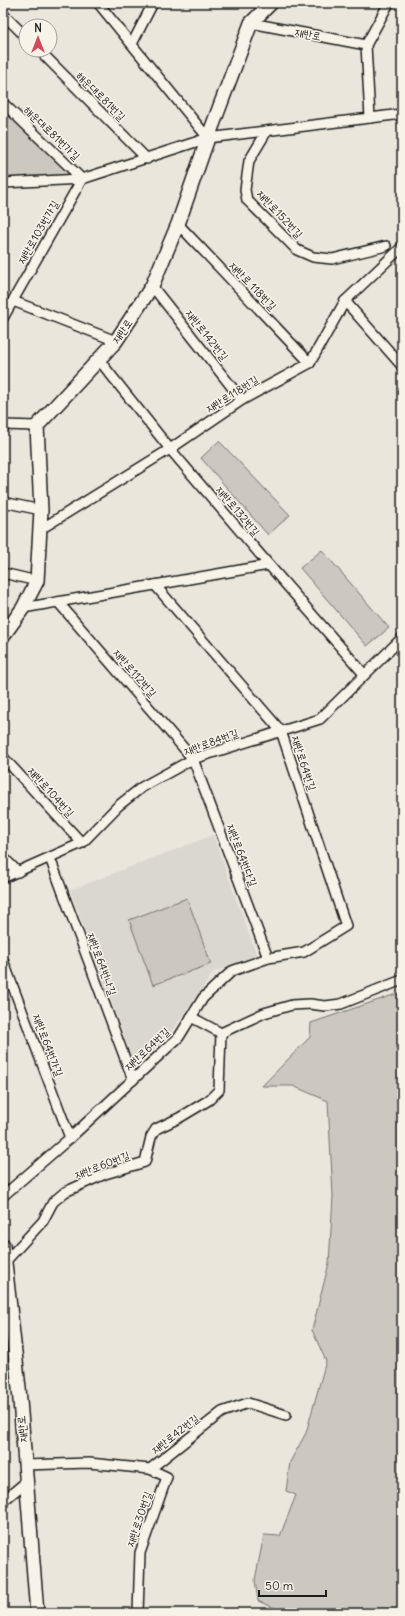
<svg xmlns="http://www.w3.org/2000/svg" width="405" height="1616" font-family="Delius,'Poor Story',sans-serif">
<style>
.built{fill:#dad7ce}
.green{fill:#ccc8c0;stroke:#74726e}
.lines{fill:none;stroke-linecap:round;stroke-linejoin:round}
.minor-casing{stroke:#1c1c1c;stroke-width:12}
.secondary-casing{stroke:#1c1c1c;stroke-width:16}
.minor{stroke:#f7f3e8;stroke-width:9}
.secondary{stroke:#f7f3e8;stroke-width:13}
.labels{text-anchor:middle;dominant-baseline:central;stroke-width:3;stroke-linejoin:round;paint-order:stroke}
.street-label{font-size:11px;fill:#1c1c1c;stroke:#f7f3e8}
</style>
<rect width="100%" height="100%" fill="#eae6dc"/>
<filter id="ink" filterUnits="userSpaceOnUse"><feTurbulence type="fractalNoise" baseFrequency=".025" numOctaves="2"/><feDisplacementMap in="SourceGraphic" scale="8" xChannelSelector="R" yChannelSelector="G"/><feConvolveMatrix kernelMatrix="1 2 1 2 8 2 1 2 1" color-interpolation-filters="sRGB"/></filter>
<g filter="url(#ink)">
<polygon class="built" points="213,835 257,956 214,972 171,1032 136,1068 70,890"/>
<g class="green">
<polygon points="3,109 73,175 3,179"/>
<polygon points="219,441 290,515 268,535 201,458"/>
<polygon points="322,550 389,628 367,646 300,568"/>
<polygon points="187,898 211,964 153,985 129,920"/>
<polygon points="402,992 402,1613 286,1613 258,1601 255,1580 264,1535 280,1536 296,1495 286,1491 290,1462 306,1433 326,1361 312,1330 329,1263 333,1196 328,1101 293,1086 262,1086 310,1037 311,1023"/>
</g>
<g class="lines">
<g class="minor-casing">
<g id="minor">
<polyline points="98,3 208,138"/>
<polyline points="3,14 26,37"/>
<polyline points="251,23 366,45"/>
<polyline points="132,44 153,3"/>
<polyline points="39,50 147,159"/>
<polyline points="3,103 82,179 3,318"/>
<polyline points="370,118 366,45 389,3"/>
<polyline points="267,131 249,161 245,190 247,200 297,250 313,257 332,259 386,246"/>
<polyline points="3,183 82,179 208,138 402,114"/>
<polyline points="178,224 310,363"/>
<polyline points="152,286 242,400"/>
<polyline points="13,301 116,341"/>
<polyline points="345,301 402,366"/>
<polyline points="99,360 170,449 269,565 364,674"/>
<polyline points="3,425 37,426"/>
<polyline points="3,502 41,510"/>
<polyline points="41,529 170,449 242,400 310,363 345,301 402,247"/>
<polyline points="3,573 37,581"/>
<polyline points="58,602 193,759 268,958"/>
<polyline points="23,608 269,565"/>
<polyline points="3,757 82,843"/>
<polyline points="3,857 18,872"/>
<polyline points="50,858 133,1080"/>
<polyline points="3,878 82,843 118,806 142,787 193,759 320,719 402,638"/>
<polyline points="3,960 70,1138"/>
<polyline points="191,1017 221,1033"/>
<polyline points="221,1033 264,1013 292,1005 310,1004 325,1006 341,1004 402,980"/>
<polyline points="3,1196 70,1138 179,1037 203,998 232,971 268,958 304,952 346,926 281,731 155,585"/>
<polyline points="5,1262 43,1221 53,1202 65,1192 105,1174 145,1162 151,1137 156,1129 179,1118 209,1100 219,1090 221,1033"/>
<polyline points="25,1465 89,1463 150,1469 222,1412 248,1403 286,1415"/>
<polyline points="3,1501 26,1482"/>
<polyline points="138,1613 140,1553 167,1477 150,1469"/>
</g>
</g>
<g class="secondary-casing">
<g id="secondary">
<polyline points="3,636 23,608 37,581 41,510 37,426 116,341 152,286 178,224 208,138 251,23 271,3"/>
<polyline points="3,1245 19,1388 37,1613"/>
</g>
</g>
<use href="#minor" class="minor"/>
<use href="#secondary" class="secondary"/>
</g>
</g>
<g class="labels">
<g class="street-label">
<text transform="translate(308 34) rotate(11)">재반로</text>
<text transform="translate(101 96) rotate(45)">해운대로81번길</text>
<text transform="translate(52 133) rotate(44)">해운대로81번가길</text>
<text transform="translate(280 214) rotate(47)">재반로152번길</text>
<text transform="translate(38 232) rotate(-60)">재반로103번가길</text>
<text transform="translate(253 286) rotate(46)">재반로 118번길</text>
<text transform="translate(122 331) rotate(-55)">재반로</text>
<text transform="translate(207 335) rotate(52)">재반로142번길</text>
<text transform="translate(232 394) rotate(-32)">재반로118번길</text>
<text transform="translate(238 511) rotate(50)">재반로132번길</text>
<text transform="translate(135 673) rotate(49)">재반로112번길</text>
<text transform="translate(211 742) rotate(-20)">재반로84번길</text>
<text transform="translate(304 763) rotate(72)">재반로64번길</text>
<text transform="translate(51 792) rotate(48)">재반로104번길</text>
<text transform="translate(242 855) rotate(69)">재반로64번다길</text>
<text transform="translate(102 964) rotate(70)">재반로64번나길</text>
<text transform="translate(48 1045) rotate(69)">재반로64번가길</text>
<text transform="translate(147 1049) rotate(-43)">재반로64번길</text>
<text transform="translate(102 1165) rotate(-21)">재반로60번길</text>
<text transform="translate(22 1429) rotate(-95)">재반로</text>
<text transform="translate(175 1434) rotate(-38)">재반로42번길</text>
<text transform="translate(139 1519) rotate(-71)">재반로30번길</text>
</g>
</g>
<rect width="405" height="1616" fill="none" stroke="#f7f3e8" stroke-width="16"/>
<rect x="8" y="8" width="389" height="1600" fill="none" stroke="#1c1c1c" stroke-width="1.5" filter="url(#ink)"/>
<g transform="translate(38 38)"><circle r="19" fill="#f7f3e8" stroke="#9f9d96"/>
<path d="M0-3L7 15L0 10L-7 15Z" fill="#d1495b"/>
<text y="-6" font-size="11" font-weight="bold" text-anchor="middle" fill="#1c1c1c">N</text>
</g>
<path d="M259 1590v6h67v-6" fill="none" stroke="#1c1c1c" stroke-width="2"/>
<text x="265" y="1590" font-size="12" fill="#1c1c1c" stroke="#f7f3e8" stroke-width="3" paint-order="stroke">50 m</text>
</svg>
